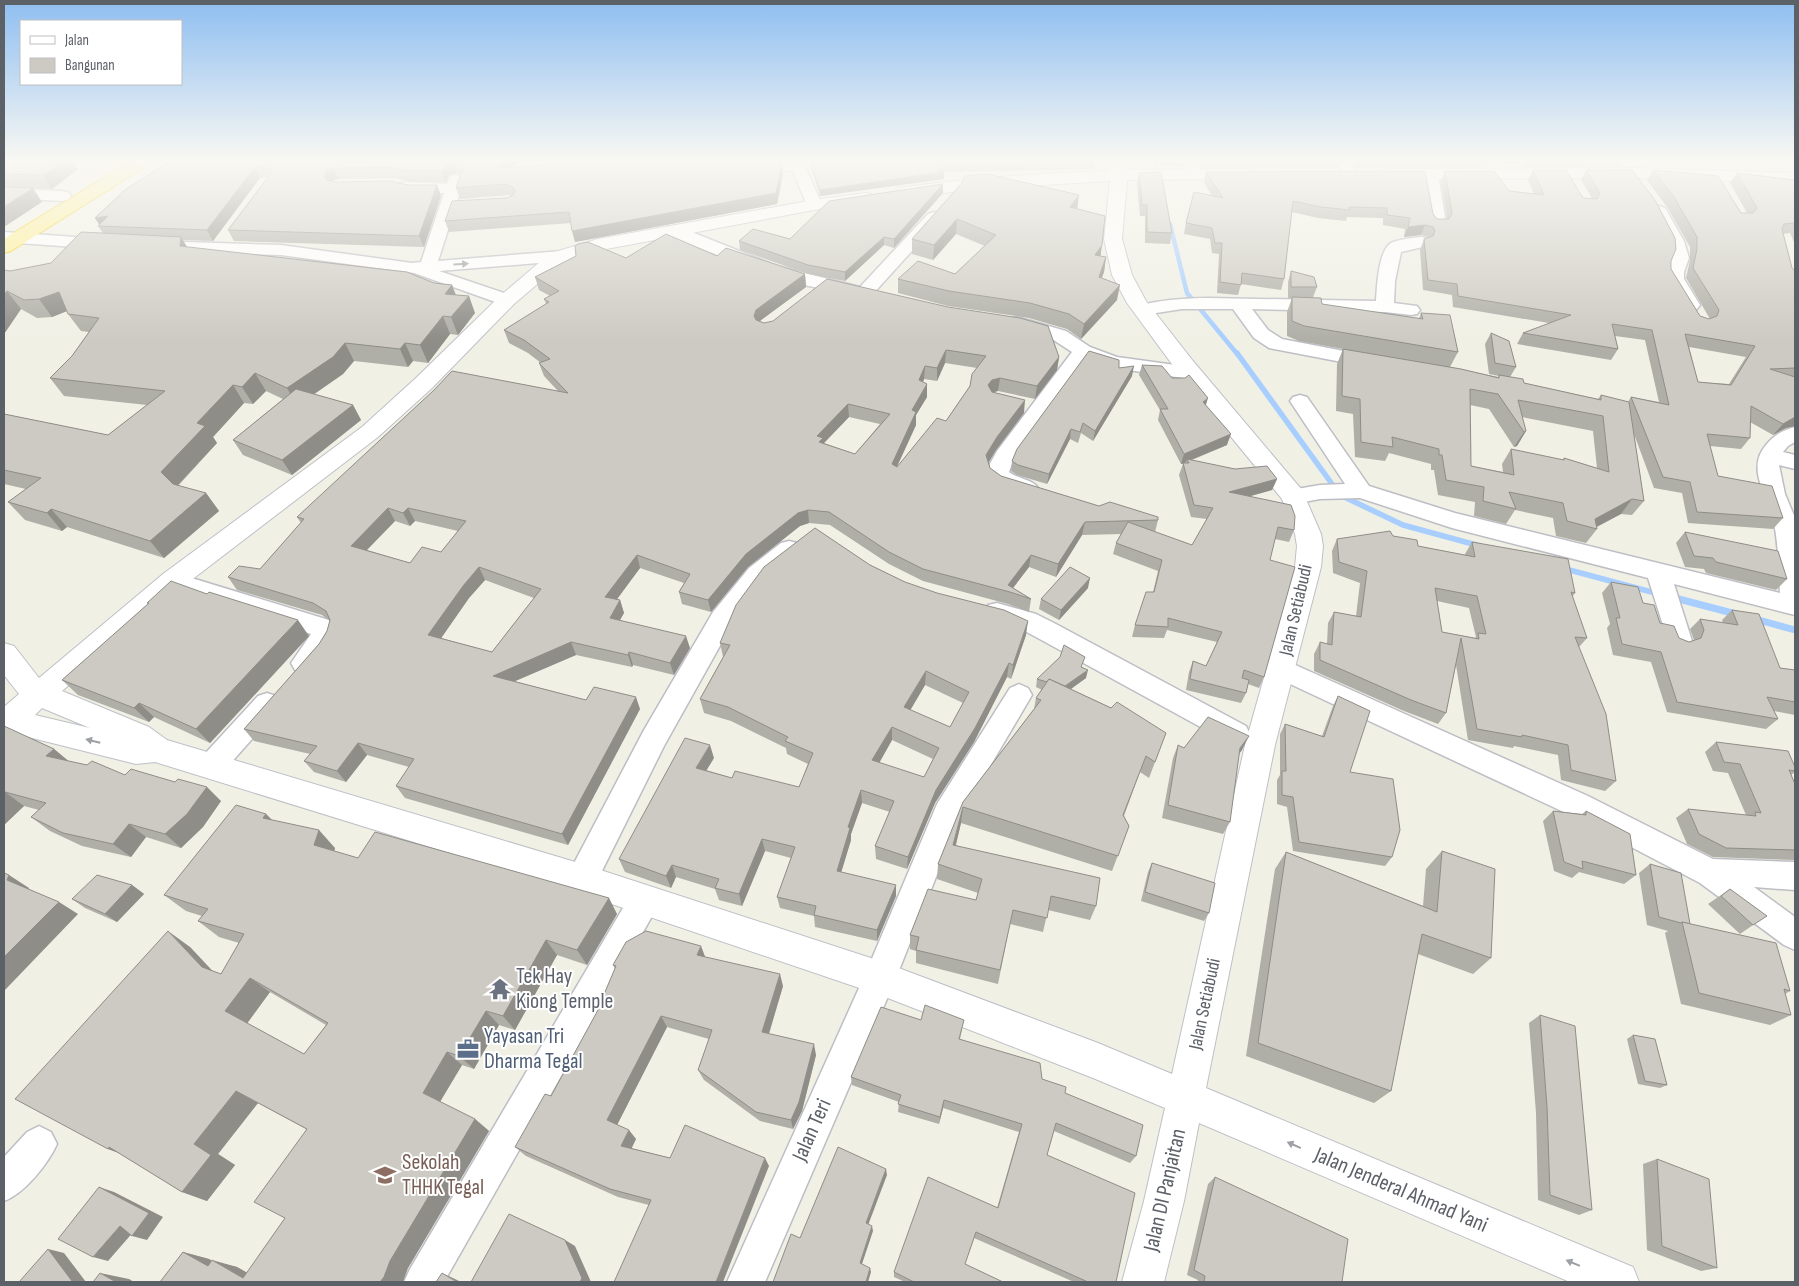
<svg xmlns="http://www.w3.org/2000/svg" width="1799" height="1286" font-family="'Sofia Sans Condensed',sans-serif">
<style>
.lines{fill:none;stroke-linecap:round;stroke-linejoin:round}
.stream-far2{stroke:#a7ceff;stroke-width:4.5}
.stream-far1{stroke:#a7ceff;stroke-width:5.5}
.stream{stroke:#a7ceff;stroke-width:7}
.street-casing{stroke:#bdbec5;stroke-width:3}
.secondary-casing{stroke:#bdc0c7;stroke-width:2}
.highway-casing{stroke:#f6c700;stroke-width:2}
.street{fill:#fff;fill-rule:evenodd}
.secondary{fill:#fff;fill-rule:evenodd}
.highway{fill:#fff08e;fill-rule:evenodd}
.wall{fill:#afaea7;fill-rule:evenodd}
.shaded-wall{fill:#8f8d88}
.building{fill:#cccac2;stroke:#8f8d88;fill-rule:evenodd}
.oneway{fill:#9da0a4}
.labels{text-anchor:middle;dominant-baseline:central;stroke-width:4;stroke-linejoin:round;paint-order:stroke}
.street-label{font-size:19px;fill:#5c6067;stroke:#fff}
.near-worship-label{font-size:22px;fill:#5b616d;stroke:#fff;text-anchor:start}
.near-service-label{font-size:22px;fill:#4e5e75;stroke:#fff;text-anchor:start}
.near-street-label{font-size:22px;fill:#5c6067;stroke:#fff}
.near-education-label{font-size:22px;fill:#785e54;stroke:#fff;text-anchor:start}
</style>
<rect width="100%" height="100%" fill="#f1f0e5"/>
<g class="lines">
<g class="stream-far2">
<polyline points="1156,161 1159,177"/>
<polyline points="1170,224 1187,293 1238,355"/>
</g>
<g class="stream-far1">
<polyline points="1237,353 1340,495 1403,525 1480,546"/>
<polyline points="1562,568 1659,594"/>
<polyline points="1671,597 1674,598"/>
</g>
<g class="stream">
<polyline points="1671,597 1736,614"/>
<polyline points="1755,619 1795,630"/>
</g>
<g class="street-casing">
<g id="street">
<polygon points="748,161 804,164 822,205 820,208 808,208 793,171 743,169 740,166 743,163"/>
<polygon points="1183,161 1197,161 1202,174 1199,177 1189,177"/>
<polygon points="1337,161 1351,161 1357,174 1354,177 1344,177"/>
<polygon points="1430,169 1435,171 1438,174 1446,224 1444,228 1432,228 1430,224 1422,174 1425,171"/>
<polygon points="456,175 462,177 464,180 438,261 562,251 568,252 571,256 568,260 562,261 439,271 513,296 516,300 513,304 507,305 501,304 414,273 281,255 154,251 148,250 146,246 148,242 154,241 281,245 412,263 421,262 444,193 405,192 399,190 397,187 399,184 405,182 447,184 450,177"/>
<polygon points="4,188 63,191 69,193 71,196 69,199 63,201 4,198"/>
<polygon points="1659,206 1665,208 1684,241 1689,258 1684,272 1684,279 1700,305 1697,309 1691,310 1685,309 1666,279 1666,272 1671,258 1670,249 1651,211 1653,208"/>
<path d="M934,212L940,214L942,217L940,220L871,296C864,298 859,294 853,295L804,285L765,274L667,235L665,231L667,227H679L777,266L860,287L928,214Z"/>
<polygon points="4,232 104,239 110,240 112,244 110,248 104,249 4,242"/>
<path d="M1421,237L1427,238L1429,242L1427,246L1401,252L1395,281L1394,303L1417,306L1420,310L1417,314L1411,315L1385,312L1252,309L1268,330L1282,339L1380,358L1383,362L1380,366L1373,368L1269,348L1254,338L1233,309H1182L1143,315L1137,314L1134,310L1137,306C1160,300 1185,298 1209,298L1376,301C1377,287 1378,248 1393,242C1402,239 1412,238 1421,237Z"/>
<path d="M1017,317L1066,331L1090,347L1117,357L1190,367L1197,369L1200,373L1197,377L1190,379L1114,368L1087,359L1014,458L1009,472C1018,479 1033,479 1039,489L1036,494C1019,499 990,488 987,469L997,451L1072,352L1052,339L1010,327L1008,323L1010,319Z"/>
<path d="M1300,395L1307,397L1369,486L1455,513L1780,593C1778,570 1779,546 1774,524C1769,498 1745,469 1766,445C1774,435 1783,430 1795,427V442L1788,446L1783,452L1795,455V469L1779,465L1785,494L1795,518V615L1674,584L1692,641L1689,648L1680,651L1671,648L1668,641L1648,578L1452,528L1360,498L1320,499L1293,504L1285,501L1282,496L1285,491L1320,485L1345,484L1290,401L1293,397Z"/>
<polygon points="789,541 797,543 801,549 797,555 765,580 731,626 664,746 593,889 582,893 571,889 567,879 571,869 644,730 713,612 749,568 781,543"/>
<path d="M172,572L329,620L337,631C336,641 320,666 311,671C305,674 301,672 295,670L291,663L311,634L164,587L160,581L164,575Z"/>
<polygon points="997,603 1036,614 1054,623 1246,726 1250,734 1246,742 1237,745 1228,742 1036,637 1019,628 988,619 985,612 988,605"/>
<polygon points="1282,659 1588,796 1713,859 1795,862 1795,890 1754,887 1795,917 1795,950 1784,945 1700,883 1568,814 1273,676 1269,669 1273,662"/>
<polygon points="1019,684 1028,688 1032,695 959,819 896,978 765,1282 727,1282 868,968 937,804 1010,688"/>
<polygon points="267,693 276,696 280,704 276,712 221,774 211,778 201,774 197,766 201,758 258,696"/>
<polygon points="644,887 655,891 659,901 655,911 444,1282 404,1282 410,1269 633,891"/>
<path d="M39,1126L51,1132L57,1144C48,1164 24,1194 4,1201V1157L27,1132Z"/>
</g>
</g>
<g class="secondary-casing">
<g id="secondary">
<path d="M1108,161H1124L1126,170L1244,169L1250,170L1253,174L1250,178L1244,179L1127,180L1122,239L1132,275L1146,301L1193,361L1302,490L1321,534L1323,546L1321,567L1275,745L1206,1088L1633,1267L1639,1282H1570L1199,1123L1184,1201L1164,1282H1122L1144,1201L1165,1108L1093,1078L880,995L582,894L155,762L136,764L12,733L4,736V707L19,694L4,675V643L14,646L39,678L163,574L362,427L416,378L500,296L541,261L555,252L598,239L814,200L865,193L871,194L874,198L871,202L865,203L814,210L601,250L569,260L555,269L514,304L432,388L378,437L181,588L62,691L149,727L167,740L582,864L880,961L1098,1043L1172,1074L1245,745L1295,567L1297,546L1295,534L1282,499L1177,371L1127,303L1112,275L1104,239L1110,181L989,188L905,197L899,196L896,192L899,188L905,187C973,178 1041,173 1109,171ZM42,708L90,728L35,715Z"/>
<polygon points="1632,168 1795,173 1795,183 1632,178 1389,179 1383,178 1380,174 1383,170 1389,169"/>
</g>
</g>
<g class="highway-casing">
<polygon id="highway" points="131,161 150,161 148,165 11,251 4,253 4,239"/>
</g>
<use href="#street" class="street"/>
<use href="#secondary" class="secondary"/>
<use href="#highway" class="highway"/>
</g>
<g class="wall">
<polygon points="4,161 74,162 78,169 52,189 4,187"/>
<polygon points="171,161 520,161 513,167 613,161 612,161 674,161 673,161 783,174 777,204 575,242 571,223 449,232 445,221 512,196 509,195 460,199 456,188 460,175 457,173 449,175 446,182 412,182 395,178 338,179 331,181 333,182 408,185 437,185 441,196 424,247 234,241 228,230 268,177 260,178 213,241 183,240 187,247 434,283 452,285 455,295 475,313 458,335 450,334 428,363 413,361 408,367 354,361 343,374 314,394 353,405 361,420 292,475 243,455 233,440 283,399 266,391 253,404 244,403 213,437 217,443 178,486 206,493 219,511 164,558 67,527 62,531 25,520 8,502 26,489 4,484 4,414 108,435 147,405 64,396 50,378 72,356 89,332 81,331 68,314 67,311 52,317 37,318 21,309 4,334 4,270 10,271 51,263 103,233 98,226"/>
<polygon points="716,161 786,161 786,162"/>
<polygon points="809,161 1095,161 1093,169 944,172 944,179 820,196"/>
<polygon points="1160,161 1184,161 1183,167 1161,165"/>
<polygon points="1198,161 1340,161 1338,168 1202,169"/>
<polygon points="1352,161 1623,161 1620,166 1523,167 1522,164 1483,162 1480,167 1356,168"/>
<path d="M1533,170L1583,198H1592L1581,180L1586,170L1671,261V269L1700,316L1709,319H1710L1686,278L1690,260V247L1667,207L1647,180L1653,170L1741,213H1747L1730,183L1737,173L1795,180V245L1790,233L1783,234L1792,268L1795,271V426L1786,428L1773,435L1750,422V438L1741,449L1710,446L1718,476L1783,518L1773,529L1688,523L1682,493L1654,488L1634,434L1644,501L1632,515L1621,514L1597,527V529L1586,543L1556,536L1553,518L1515,510L1506,524L1474,516L1475,502L1438,495L1434,470H1431V464L1389,453L1385,461L1355,457L1353,414L1336,411L1337,364L1343,349L1299,341L1287,336V312L1292,298H1288V282L1291,271L1317,287L1313,297L1322,304L1419,319L1421,313L1458,352L1450,367L1498,377L1499,376L1489,374L1485,344L1491,333L1516,367L1510,377L1524,383L1598,399L1601,395L1628,402L1631,397L1659,402L1645,340L1615,336L1618,349L1611,360L1517,344L1523,333L1549,323L1453,307L1452,295L1423,290L1420,250L1424,239L1429,237L1421,235L1404,237L1405,229L1383,225V218L1347,217L1346,221L1318,218L1292,212L1284,279L1281,290L1241,284L1238,295L1217,293L1219,254L1212,253L1210,239L1184,234L1186,223L1212,196L1204,182L1206,172L1433,214L1437,219H1447L1441,181L1445,171L1509,191L1534,194L1528,180ZM1689,347L1746,357L1729,384L1698,382ZM1470,405L1489,409L1514,447L1517,446L1526,431L1522,417L1593,431L1597,468L1564,458L1563,460L1511,449L1502,464L1503,472L1471,466Z"/>
<polygon points="1139,173 1172,233 1170,244 1145,243 1145,216 1140,216 1137,183"/>
<polygon points="961,184 1079,195 1077,209 1102,245 1100,256 1106,257 1104,272 1101,278 1117,300 1081,339 1067,329 1029,318 948,306 898,293 898,279 955,274 985,246 956,234 933,260 912,254 912,239"/>
<polygon points="943,193 894,248 884,245 845,281 808,274 740,250 739,241 790,239"/>
<path d="M717,256L805,274L806,287L760,321L764,323L1059,357L1057,370L1035,399L998,391L994,392L1024,413L996,450L989,462L990,468L1001,476L1099,506L1158,520L1155,532L1192,545L1207,519L1191,517L1179,475L1183,464H1181L1158,420L1160,410L1139,375L1142,365L1172,378L1206,405L1227,445L1192,460L1277,479L1272,490L1251,496L1294,530L1289,542L1275,539L1270,560L1264,677L1259,688L1248,684L1246,693L1241,703L1186,690L1189,672L1193,661L1206,666L1217,642L1167,630L1164,638L1132,637L1135,625L1153,592L1158,571L1113,554L1116,543L1121,534L1082,535L1056,577L1029,567L1013,588L1031,599L1029,612L1008,604L923,581L889,564L830,525L809,523L800,526L748,567L711,612L682,604L679,592L684,583L640,568L617,599L620,600L624,613L620,620L690,648L674,675L633,665L632,667L576,655L514,681L586,700L640,709L568,845L405,798L396,786L409,767L367,755L346,782L314,772L304,761L310,754L254,741L244,729L319,644L327,631L330,621L322,615L237,590L228,577L260,569L301,523L297,517L558,391L544,376L539,363H541L528,353L509,343L504,330L546,304L544,299L550,296L539,290L535,277L626,258ZM945,363L977,368L970,386L946,421L897,467L916,425V415L927,397L923,382L924,379L937,381ZM849,417L880,424L855,454L824,443ZM395,521L410,526L415,521L458,531L441,552L410,563L367,550ZM485,580L534,598L492,652L441,638L469,598Z"/>
<polygon points="1119,368 1132,376 1093,441 1081,433 1078,443 1070,439 1047,484 1017,475 1011,471 1012,461"/>
<polygon points="1685,532 1787,579 1776,590 1706,573 1704,569 1685,567 1676,543"/>
<path d="M1393,536L1418,546L1465,555V554L1472,542L1575,593L1572,597L1587,638L1579,647L1616,781L1605,791L1561,780L1558,755L1514,746L1513,748L1468,740L1456,665L1446,713L1438,724L1404,711L1314,671V654L1320,642L1327,644L1328,623L1334,612L1356,616L1360,583L1333,573L1332,551L1337,539ZM1437,601L1469,608L1476,637L1475,638L1442,632Z"/>
<path d="M870,565L905,582L1026,635L1011,679L1007,677L974,742L935,803L907,869L876,859L875,846L890,812L862,803L851,834V840L841,872L896,896L877,941L815,927L814,916L780,908L777,897L791,858L765,851L742,906L719,900L715,889L676,877L671,888L625,872L619,859L714,758L706,770L732,778L799,787L808,764L787,754L786,748L731,721L704,713L700,699L723,657L720,643ZM925,685L963,703L950,727L910,710ZM892,740L933,759L924,777L879,763Z"/>
<polygon points="1611,582 1643,603 1660,623 1679,638 1689,642 1694,640 1690,629 1700,619 1723,623 1722,620 1732,610 1780,668 1795,670 1795,715 1774,711 1778,719 1766,729 1667,712 1651,662 1613,655 1607,628 1610,624 1602,593"/>
<polygon points="1088,588 1059,620 1039,609 1041,599"/>
<polygon points="147,603 309,636 210,743 154,717 149,722 78,695 62,680 148,604"/>
<polygon points="1082,667 1086,678 1071,689 1166,733 1149,778 1140,772 1124,816 1129,826 1112,871 961,823 956,845 1096,906 1090,920 1048,910 1043,932 1010,924 998,984 916,963 916,951 910,949 910,935 976,900 978,893 937,879 938,864 963,802 1034,709 1036,698 1042,690 1036,687 1037,679"/>
<polygon points="1338,696 1350,772 1392,857 1385,866 1293,851 1287,807 1277,804 1277,780 1280,775 1280,734 1285,724 1322,736 1333,706"/>
<polygon points="4,726 54,749 68,761 221,801 203,827 181,848 146,837 131,857 82,846 50,831 31,817 39,810 24,806 4,825"/>
<polygon points="1716,742 1795,767 1795,772 1791,775 1795,784 1795,860 1713,857 1687,844 1676,818 1688,809 1746,815 1728,773 1713,771 1705,752"/>
<polygon points="1178,745 1184,748 1242,750 1239,753 1230,822 1223,834 1162,818 1173,758"/>
<polygon points="1553,811 1582,814 1586,811 1636,875 1624,884 1579,872 1572,878 1554,871 1543,821"/>
<path d="M266,814L272,820L335,848L334,851L358,858L617,914L587,965L557,955L515,1030L499,1025L474,1069L462,1065L440,1102L475,1119L489,1131L408,1268L160,1282L183,1252L209,1259L211,1261L237,1267L247,1273L285,1218L306,1129L258,1103L218,1154L235,1165L207,1201L182,1192L119,1153L108,1149L190,947L212,971L221,974L239,943L219,937L198,921L202,916L186,911L164,895ZM270,992L326,1025L304,1054L247,1023Z"/>
<polygon points="1442,851 1491,958 1473,974 1418,954 1391,1091 1374,1103 1246,1056 1275,869 1286,852 1423,906 1426,869"/>
<polygon points="1152,863 1209,913 1204,921 1141,901 1148,872"/>
<polygon points="1650,864 1690,924 1790,991 1785,994 1791,1015 1770,1025 1681,1004 1665,933 1668,931 1647,925 1639,873"/>
<polygon points="132,885 144,894 117,922 85,908 72,899"/>
<polygon points="1730,889 1753,925 1740,934 1708,904"/>
<polygon points="705,957 783,986 769,1034 816,1055 802,1111 793,1129 760,1121 704,1080 698,1070 709,1039 667,1027 617,1125 636,1139 631,1148 670,1158 769,1166 649,1205 618,1197 526,1156 515,1147 551,1096 603,1001 602,999 615,969 613,965"/>
<polygon points="1540,1015 1592,1210 1579,1215 1538,1200 1536,1113 1529,1023"/>
<polygon points="921,1020 962,1029 960,1039 1042,1079 1065,1093 1136,1156 1130,1163 1054,1131 1047,1155 1116,1282 1074,1282 974,1238 965,1264 1003,1282 905,1282 894,1277 894,1272 997,1208 1019,1132 943,1108 939,1124 898,1112 899,1102 852,1085 851,1077"/>
<polygon points="1633,1035 1667,1085 1660,1088 1638,1084 1627,1039"/>
<polygon points="1657,1159 1717,1268 1701,1271 1647,1250 1643,1164"/>
<polygon points="1215,1177 1342,1282 1197,1282 1198,1280 1187,1275 1208,1184"/>
</g>
<g class="shaded-wall">
<polygon points="58,161 77,161 74,162 78,169 52,189 43,175"/>
<polygon points="504,161 520,161 499,179 495,168"/>
<polygon points="453,163 457,173 449,175 446,182 442,171 446,165"/>
<polygon points="782,163 783,174 777,204 575,242 572,231"/>
<polygon points="255,167 260,178 213,241 207,230"/>
<polygon points="333,168 338,179 331,181 328,187 324,176 327,170"/>
<polygon points="944,172 944,179 820,196 820,190"/>
<polygon points="943,184 943,193 894,248 894,239"/>
<polygon points="437,185 441,196 424,247 419,236"/>
<polygon points="33,188 42,202 4,227 4,207"/>
<polygon points="1079,195 1077,209 1070,207"/>
<polygon points="108,216 100,226 95,218"/>
<polygon points="957,219 956,234 933,260 934,245"/>
<polygon points="1425,225 1421,235 1404,237 1408,227"/>
<polygon points="181,237 191,254 180,246"/>
<polygon points="884,237 884,245 845,281 845,272"/>
<polygon points="1102,245 1100,260 1095,255"/>
<polygon points="1106,257 1104,272 1097,292 1099,277"/>
<polygon points="805,274 806,287 757,323 754,316 756,310"/>
<polygon points="452,285 459,303 445,294"/>
<polygon points="1120,285 1117,300 1081,339 1084,324"/>
<polygon points="7,291 21,309 4,334 4,296"/>
<polygon points="59,292 72,309 52,317 39,299"/>
<polygon points="469,296 475,313 458,335 451,317"/>
<polygon points="443,316 450,334 428,363 420,345"/>
<polygon points="345,343 354,361 343,374 297,406 287,388"/>
<polygon points="405,343 413,361 408,367 400,349"/>
<polygon points="946,350 945,363 937,381 937,368"/>
<polygon points="1059,357 1057,370 1035,399 1037,386"/>
<polygon points="925,366 924,379 919,393 919,380"/>
<polygon points="1134,366 1132,376 1093,441 1095,431"/>
<polygon points="255,373 266,391 253,404 242,387"/>
<polygon points="1000,378 998,391 990,393 988,385 992,380"/>
<polygon points="927,384 927,397 916,415 916,425 892,477 892,464 912,410"/>
<polygon points="233,385 244,403 213,437 217,443 174,489 161,472 197,423"/>
<polygon points="1208,398 1205,408 1203,402"/>
<polygon points="1025,400 1024,413 996,450 985,468 986,455 997,437"/>
<polygon points="848,404 849,417 823,444 824,451 817,436"/>
<polygon points="353,405 361,420 292,475 282,460"/>
<polygon points="1795,417 1795,426 1786,428 1773,435 1783,424"/>
<polygon points="1071,429 1070,439 1047,484 1049,474"/>
<polygon points="1526,431 1517,446 1514,447 1524,432"/>
<polygon points="1231,434 1227,445 1188,461 1187,459 1186,462 1181,464 1184,454"/>
<polygon points="1277,479 1272,490 1225,503 1229,492"/>
<polygon points="206,493 219,511 164,558 150,541"/>
<polygon points="1632,499 1621,514 1594,528 1595,519"/>
<polygon points="388,508 395,521 359,558 351,546"/>
<polygon points="408,508 415,521 410,526 403,513"/>
<polygon points="51,509 67,527 62,531 47,513"/>
<polygon points="808,510 809,523 800,526 748,567 711,612 708,600 746,554 798,513"/>
<polygon points="1085,522 1082,535 1056,577 1058,564"/>
<polygon points="637,555 640,568 609,610 605,597"/>
<polygon points="1031,555 1029,567 1010,592 1008,585"/>
<polygon points="479,567 485,580 469,598 435,647 428,635 463,586"/>
<polygon points="1090,578 1088,588 1059,620 1061,610"/>
<polygon points="620,600 624,613 614,630 610,618"/>
<polygon points="298,620 309,636 210,743 196,729"/>
<polygon points="1028,621 1026,635 1011,679 1013,665"/>
<polygon points="686,636 690,648 674,675 670,663"/>
<polygon points="571,642 576,655 499,688 493,676"/>
<polygon points="629,652 633,665 632,667 628,655"/>
<polygon points="1009,663 1007,677 974,742 935,803 907,869 908,857 936,790"/>
<polygon points="1088,670 1086,678 1061,696 1063,688"/>
<polygon points="926,671 925,685 904,721 904,707"/>
<polygon points="636,697 640,709 568,845 562,834"/>
<polygon points="139,703 154,717 149,722 134,708"/>
<polygon points="892,727 892,740 873,774 872,760"/>
<polygon points="1249,736 1242,750 1234,761 1240,748"/>
<polygon points="358,743 367,755 346,782 337,771"/>
<polygon points="710,745 714,758 700,781 696,768"/>
<polygon points="54,749 71,763 46,756"/>
<polygon points="207,787 221,801 203,827 181,848 165,834"/>
<polygon points="861,790 862,803 851,834 851,840 838,883 837,871 848,827"/>
<polygon points="5,792 24,806 4,825 4,793"/>
<polygon points="963,807 961,823 952,860 953,845"/>
<polygon points="266,814 284,832 263,818"/>
<polygon points="129,824 146,837 131,857 113,844"/>
<polygon points="319,830 335,848 331,862 314,845"/>
<polygon points="762,839 765,851 742,906 739,894"/>
<polygon points="672,865 676,877 671,888 666,876"/>
<polygon points="9,875 29,888 27,893 7,880"/>
<polygon points="132,885 144,894 117,922 105,914"/>
<polygon points="896,885 896,896 877,941 877,930"/>
<polygon points="609,898 617,914 587,965 577,950"/>
<polygon points="59,902 78,914 4,991 4,957"/>
<polygon points="168,931 190,947 223,982 202,967"/>
<polygon points="546,940 557,955 515,1030 503,1016"/>
<polygon points="701,946 706,959 697,955"/>
<polygon points="780,974 783,986 766,1043 762,1032"/>
<polygon points="250,978 270,992 246,1025 225,1011"/>
<polygon points="486,1011 499,1025 474,1069 459,1056"/>
<polygon points="661,1016 667,1027 615,1129 607,1120"/>
<polygon points="814,1044 816,1055 802,1111 793,1129 791,1120"/>
<polygon points="447,1052 462,1065 438,1105 423,1093"/>
<polygon points="236,1091 258,1103 218,1154 235,1165 207,1201 182,1192 194,1144"/>
<polygon points="944,1100 943,1108 939,1124 940,1117"/>
<polygon points="475,1119 489,1131 408,1268 403,1282 380,1282 390,1261"/>
<polygon points="629,1130 636,1139 629,1154 621,1146"/>
<polygon points="109,1147 135,1159 108,1149"/>
<polygon points="765,1158 769,1166 723,1282 716,1282"/>
<polygon points="886,1169 887,1175 867,1228 866,1223"/>
<polygon points="99,1187 114,1192 163,1217 147,1240 132,1236"/>
<polygon points="120,1226 135,1230 108,1261 93,1257"/>
<polygon points="872,1226 873,1231 861,1267 860,1263"/>
<polygon points="565,1240 575,1246 591,1282 580,1282"/>
<polygon points="48,1249 64,1253 86,1282 71,1282"/>
<polygon points="183,1252 209,1259 233,1273 208,1266"/>
<polygon points="212,1260 237,1267 264,1282 243,1278"/>
<polygon points="870,1268 871,1272 868,1282 866,1282"/>
<polygon points="100,1273 129,1279 134,1282 116,1282"/>
<polygon points="442,1273 455,1279 461,1282 457,1282"/>
</g>
<g class="building">
<polygon points="4,161 63,161 43,175 4,174"/>
<polygon points="171,161 504,161 495,168 621,161 669,161 782,163 776,193 572,231 569,212 445,221 452,201 506,198 512,196 515,192 513,187 505,184 456,188 462,170 460,165 453,163 446,165 442,171 408,171 391,167 333,168 327,170 324,176 327,180 333,182 390,181 408,185 437,185 419,236 228,230 272,172 269,166 255,167 207,230 98,226 108,216 95,218 126,189"/>
<polygon points="810,161 1094,161 1094,162 940,166 939,171 944,172 820,190"/>
<path d="M1533,170H1566L1583,198L1597,199L1600,193L1586,170H1632L1655,200L1675,238L1676,249L1671,261V269L1700,316L1709,319L1717,316L1719,310L1693,268L1697,249V237L1674,197L1653,170L1718,176L1741,213H1753L1757,208L1737,173L1795,180V223L1784,224L1782,229L1792,268L1795,271V368L1770,369L1795,377V417L1783,424L1751,406L1750,438L1707,434L1718,476L1772,486L1783,518L1697,512L1690,482L1663,477L1631,397L1669,405L1652,330L1612,324L1618,349L1523,333L1571,315L1458,296L1457,284L1428,280L1424,239L1433,236L1435,231L1433,227L1425,225L1408,227L1410,218L1387,215V208L1349,207L1350,210L1321,207L1293,201L1284,279L1242,273L1241,285L1220,282L1222,243H1215L1212,228L1186,223L1194,192L1223,198L1206,172L1425,171L1433,214L1437,219H1449L1452,213L1445,171H1494L1509,191L1544,195ZM1685,334L1755,346L1731,385L1698,382Z"/>
<polygon points="1161,172 1172,233 1147,232 1147,205 1142,205 1139,173"/>
<polygon points="988,174 1079,195 1070,207 1105,216 1102,245 1095,255 1106,257 1099,277 1120,285 1084,324 1069,314 1030,303 949,291 898,279 918,261 955,274 996,235 957,219 934,245 912,239 961,184 965,176"/>
<polygon points="943,184 894,239 884,237 845,272 808,265 739,241 753,229 790,239 829,201"/>
<polygon points="4,187 33,188 4,207"/>
<polygon points="81,232 181,237 180,246 407,272 434,283 452,285 445,294 469,296 451,317 443,316 420,345 405,343 400,349 345,343 333,357 287,388 255,373 242,387 233,385 197,423 205,426 161,472 173,484 206,493 150,541 51,509 47,513 8,502 41,478 4,470 4,414 108,435 165,391 50,378 72,356 99,318 68,314 59,292 39,299 24,300 7,291 4,296 4,270 10,271 51,263"/>
<path d="M666,234L717,256L726,248L805,274L756,310L754,316L756,320L764,323L773,321L827,279L948,307L1020,318L1048,326L1059,357L1037,386L1000,378L992,380L988,385L992,392L1025,400L997,437L986,455L990,468L1001,476L1099,506L1110,502L1158,517V520L1085,522L1058,564L1031,555L1008,585L1031,599L1010,592L923,569L889,552L829,512L808,510L798,513L746,554L708,600L679,592L690,574L637,555L605,597L620,600L610,618L686,636L670,663L629,652L628,655L571,642L493,676L586,700L594,687L636,697L562,834L396,786L414,759L358,743L337,771L304,761L317,746L244,729L319,644L327,631L330,620L326,611L313,603L228,577L239,566L260,569L304,519L297,517L434,390L452,371L568,393L539,363L550,359L524,340L504,330L549,302L544,299L559,291L535,277L576,256L575,246L578,244L588,242L626,258ZM946,350L986,356L972,374L970,386L946,421L937,418L897,467L892,464L916,412L912,410L927,384L919,380L925,366L937,368ZM848,404L890,414L855,454L819,442L823,438L817,436ZM388,508L403,513L408,508L466,521L441,552L422,547L410,563L351,546ZM479,567L541,589L492,652L428,635L463,586Z"/>
<polygon points="1291,271 1314,277 1317,287 1291,287"/>
<polygon points="1292,297 1321,298 1322,304 1423,319 1421,313 1450,315 1458,352 1304,326 1292,321"/>
<polygon points="1491,333 1509,341 1516,367 1495,363"/>
<path d="M1343,349L1461,369L1499,378V375L1523,379L1524,383L1601,400V395L1629,402L1644,501L1632,499L1595,519L1597,529L1567,521L1563,503L1509,492L1516,509L1483,501L1484,487L1446,480L1442,455H1439V449L1392,437L1393,447L1361,442L1360,399L1342,396ZM1470,389L1498,394L1524,432L1526,431L1518,400L1603,416L1609,472L1564,458V460L1511,449L1514,475L1471,466Z"/>
<polygon points="1089,351 1119,360 1119,368 1134,366 1095,431 1083,423 1080,432 1071,429 1049,474 1018,465 1012,461 1017,449"/>
<polygon points="1142,365 1162,366 1172,378 1185,378 1189,375 1208,398 1203,402 1231,434 1184,454 1160,409 1168,409"/>
<polygon points="296,389 353,405 282,460 233,440"/>
<polygon points="1187,459 1235,469 1267,466 1277,479 1229,492 1291,505 1295,516 1294,530 1278,527 1270,560 1295,567 1264,677 1244,670 1242,678 1249,680 1246,693 1190,679 1193,661 1206,666 1222,632 1168,618 1168,627 1135,625 1146,592 1154,592 1162,560 1116,543 1128,522 1192,545 1213,508 1194,505 1183,463 1189,463"/>
<path d="M815,528L870,565L905,582L937,593L1004,610L1028,621L1013,665L1009,663L975,728L936,790L908,857L875,846L894,801L861,790L848,827L850,828L837,871L896,885L877,930L814,915L816,906L777,897L795,847L762,839L739,894L715,888L719,879L672,865L666,876L619,859L685,738L710,745L696,768L732,778L735,771L799,787L813,753L785,741L788,737L728,707L700,699L730,645L720,643L736,605L764,567ZM926,671L969,692L950,727L904,707ZM892,727L939,748L924,777L872,760Z"/>
<path d="M1390,531L1393,536L1417,540L1418,546L1475,557L1472,542L1568,559L1575,593L1571,592L1587,638L1575,637L1606,714L1616,781L1571,770L1568,745L1522,735V737L1477,729L1461,638L1446,713L1411,700L1320,660V642L1332,645L1334,612L1361,617L1367,571L1339,562L1337,539ZM1435,588L1477,596L1486,634L1478,633L1479,639L1442,632Z"/>
<polygon points="1685,532 1778,551 1787,579 1716,562 1713,558 1694,556"/>
<polygon points="1070,567 1090,578 1061,610 1041,599"/>
<polygon points="171,581 207,594 209,592 298,620 196,729 139,703 134,708 62,680 149,603 147,603"/>
<polygon points="1611,582 1638,587 1643,603 1654,605 1660,623 1674,626 1679,638 1689,642 1701,638 1704,630 1700,619 1738,625 1732,610 1759,614 1780,668 1795,670 1795,702 1767,697 1778,719 1677,702 1661,652 1622,644 1616,618 1620,618"/>
<polygon points="1064,645 1085,657 1081,667 1088,670 1065,686 1049,679 1047,682 1037,679 1060,657"/>
<polygon points="1049,679 1111,708 1117,702 1166,733 1155,762 1146,756 1123,815 1129,826 1118,856 963,807 953,845 1100,878 1096,906 1051,896 1047,918 1013,910 1000,970 916,950 919,937 910,935 928,889 976,900 982,879 938,864 963,802 1041,700 1036,698"/>
<polygon points="1338,696 1370,711 1350,772 1393,779 1400,830 1392,857 1299,842 1293,797 1282,795 1282,771 1286,771 1285,724 1324,737"/>
<polygon points="1208,717 1249,736 1240,748 1230,822 1168,805 1178,745 1184,748"/>
<polygon points="4,726 54,749 46,756 87,765 92,761 125,775 131,769 175,782 178,779 207,787 187,814 165,834 129,824 113,844 63,833 31,817 46,803 5,792 4,793"/>
<polygon points="1716,742 1788,751 1795,767 1795,771 1789,770 1795,784 1795,850 1726,848 1699,834 1688,809 1756,816 1755,812 1761,813 1740,764 1724,762"/>
<path d="M236,805L266,814L263,818L319,830L314,845L358,858L375,832L609,898L577,950L546,940L503,1016L486,1011L459,1056L447,1052L423,1093L475,1119L390,1261L384,1277L380,1282H160L183,1252L208,1266L212,1260L243,1278L285,1218L254,1202L307,1129L236,1091L194,1144L211,1155L182,1192L109,1147L108,1149L15,1099L168,931L202,967L221,974L244,934L198,921L208,909L164,895ZM250,978L328,1023L304,1054L225,1011Z"/>
<polygon points="1553,811 1586,815 1586,811 1630,834 1636,875 1582,861 1583,869 1564,862"/>
<polygon points="1442,851 1495,869 1491,958 1422,934 1391,1091 1258,1043 1286,852 1437,912"/>
<polygon points="1152,863 1215,883 1209,913 1145,892"/>
<polygon points="1650,864 1681,873 1690,924 1682,922 1681,923 1659,917"/>
<polygon points="4,873 9,875 7,880 59,902 4,957"/>
<polygon points="97,875 132,885 105,914 72,899"/>
<polygon points="1730,889 1767,916 1753,925 1721,896"/>
<polygon points="1682,922 1776,943 1790,991 1784,989 1791,1015 1699,993"/>
<polygon points="646,931 701,946 697,955 780,974 762,1032 814,1044 799,1102 791,1120 756,1112 698,1070 712,1030 661,1016 607,1120 629,1130 621,1146 670,1158 685,1125 765,1158 716,1282 614,1282 651,1200 610,1189 515,1147 545,1094 551,1096 604,999 602,999 616,966 613,965 626,942"/>
<polygon points="925,1005 964,1020 959,1039 1040,1063 1042,1079 1066,1087 1065,1093 1143,1125 1136,1156 1056,1123 1047,1155 1135,1193 1116,1282 1088,1282 976,1232 965,1264 1003,1282 914,1282 894,1272 928,1177 998,1208 1022,1124 944,1100 940,1117 898,1104 901,1095 851,1077 881,1007 921,1020"/>
<polygon points="1540,1015 1575,1026 1592,1210 1550,1195 1547,1107"/>
<polygon points="1633,1035 1655,1039 1667,1085 1645,1081"/>
<polygon points="838,1147 886,1169 866,1223 872,1226 860,1263 870,1268 866,1282 773,1282 791,1234 800,1238"/>
<polygon points="1657,1159 1709,1179 1717,1268 1662,1246"/>
<polygon points="1215,1177 1348,1239 1342,1282 1204,1282 1205,1276 1194,1270"/>
<polygon points="99,1187 149,1213 132,1236 120,1226 93,1257 58,1239"/>
<polygon points="509,1214 565,1240 582,1278 580,1282 471,1282"/>
<polygon points="48,1249 72,1281 71,1282 19,1282"/>
<polygon points="100,1273 116,1282 93,1282"/>
<polygon points="442,1273 457,1282 436,1282"/>
</g>
<defs><path id="oneway-solid" d="M-6-.8H1V-3.2L6.5 0L1 3.2V.8H-6Z" transform="scale(1.25)"/></defs>
<g class="oneway">
<use href="#oneway-solid" transform="translate(461 264) rotate(-4)"/>
<use href="#oneway-solid" transform="translate(93 741) rotate(-166)"/>
<use href="#oneway-solid" transform="translate(1294 1145) rotate(-156)"/>
<use href="#oneway-solid" transform="translate(1573 1263) rotate(-157)"/>
</g>
<linearGradient id="sky" x2="0" y2="1"><stop stop-color="#8ebef1"/><stop offset="0.47" stop-color="#f9f8f3"/><stop offset="1" stop-color="#f9f8f3" stop-opacity="0"/></linearGradient>
<rect width="1799" height="341" fill="url(#sky)"/>
<defs>
<g id="temple-bare" transform="scale(1.725)"><path d="M0-6L5-2H3V0L6.5 2.5H4V6H1.5V3h-3V6H-4V2.5H-6.5L-3 0V-2H-5Z" fill="#6b7280" stroke="#fff" stroke-width="2.5" paint-order="stroke"/></g>
<g id="office-bare" transform="scale(1.725)"><path d="M-6-3h4V-5.5h4V-3h4V5H-6ZM-1-4.5V-3h2v-1.5ZM-6 0V1H6V0Z" fill="#5c6f8a" stroke="#fff" stroke-width="2.5" paint-order="stroke"/></g>
<g id="school-bare" transform="scale(1.725)"><path d="M0-5L7-2L0 1L-7-2ZM-4 1L0 2.5L4 1V4Q0 6-4 4Z" fill="#8d6e63" stroke="#fff" stroke-width="2.5" paint-order="stroke"/></g>
</defs>
<g fill-rule="evenodd">
<use href="#temple-bare" x="500" y="989"/>
<use href="#office-bare" x="468" y="1049"/>
<use href="#school-bare" x="385" y="1175"/>
</g>
<g class="labels">
<g class="street-label">
<text transform="translate(1296 610) rotate(-77)">Jalan Setiabudi</text>
<text transform="translate(1205 1004) rotate(-78)">Jalan Setiabudi</text>
</g>
<g class="near-worship-label">
<text x="516" y="976">Tek Hay<tspan x="516" dy="25">Kiong Temple</tspan></text>
</g>
<g class="near-service-label">
<text x="484" y="1036">Yayasan Tri<tspan x="484" dy="25">Dharma Tegal</tspan></text>
</g>
<g class="near-street-label">
<text transform="translate(812 1130) rotate(-66)">Jalan Teri</text>
<text transform="translate(1165 1190) rotate(-77)">Jalan DI Panjaitan</text>
<text transform="translate(1401 1190) rotate(23)">Jalan Jenderal Ahmad Yani</text>
</g>
<g class="near-education-label">
<text x="402" y="1162">Sekolah<tspan x="402" dy="25">THHK Tegal</tspan></text>
</g>
</g>
<rect width="1799" height="1286" fill="none" stroke="#5c6067" stroke-width="10"/>
<rect x="20" y="20" width="162" height="65" fill="#ffffff" stroke="#bebfc2"/>
<rect x="30" y="36" width="25" height="8" fill="#ffffff" stroke="#bebfc2"/>
<text x="65" y="45" font-size="15" fill="#5c6067">Jalan</text>
<rect x="30" y="58" width="25" height="15" fill="#cccac2" stroke="#bebfc2"/>
<text x="65" y="70" font-size="15" fill="#5c6067">Bangunan</text>
</svg>
